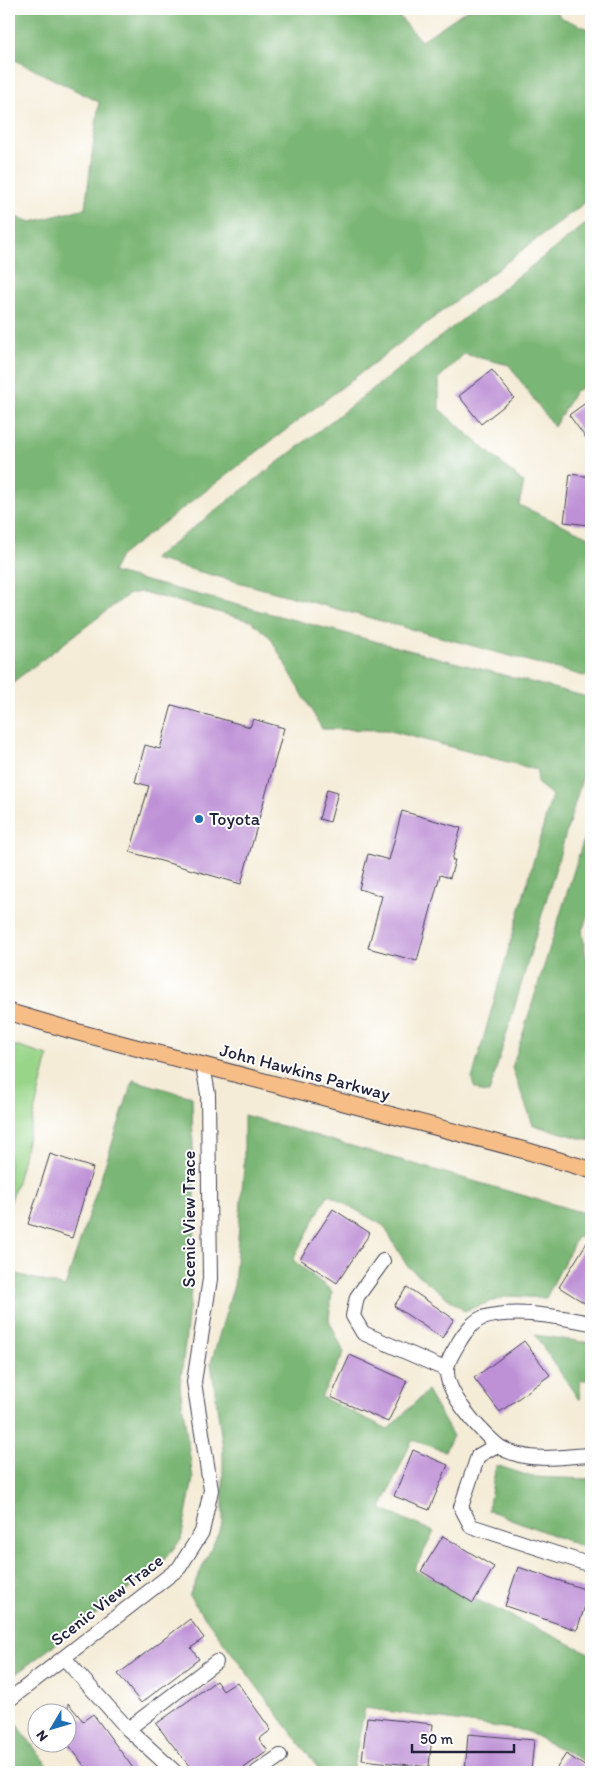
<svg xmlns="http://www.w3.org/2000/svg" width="600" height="1781" font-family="Itim,sans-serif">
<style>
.green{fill:#99d589;stroke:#5e7c62}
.forest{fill:#7ab675;stroke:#4e6c58}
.building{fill:#be91d6}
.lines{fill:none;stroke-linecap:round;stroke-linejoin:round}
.minor-casing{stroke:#424052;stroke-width:16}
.major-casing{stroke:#424052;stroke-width:18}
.minor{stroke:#fff;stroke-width:14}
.major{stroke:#f6be86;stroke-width:16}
.poi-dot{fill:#1f6fb2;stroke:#fff;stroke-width:2}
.labels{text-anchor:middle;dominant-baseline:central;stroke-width:4;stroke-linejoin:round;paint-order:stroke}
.poi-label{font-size:18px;fill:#22223b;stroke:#fff;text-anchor:start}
.street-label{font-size:18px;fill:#22223b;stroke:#fff}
</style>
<rect width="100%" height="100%" fill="#fff"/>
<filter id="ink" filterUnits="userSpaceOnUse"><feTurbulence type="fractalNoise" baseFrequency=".02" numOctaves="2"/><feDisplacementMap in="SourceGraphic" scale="10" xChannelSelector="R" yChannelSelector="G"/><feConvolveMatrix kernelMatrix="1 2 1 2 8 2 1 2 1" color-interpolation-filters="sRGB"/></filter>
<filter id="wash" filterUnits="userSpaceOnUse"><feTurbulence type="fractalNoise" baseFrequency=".0096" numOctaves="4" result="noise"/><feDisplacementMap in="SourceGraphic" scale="20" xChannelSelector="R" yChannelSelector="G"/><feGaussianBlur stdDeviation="1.12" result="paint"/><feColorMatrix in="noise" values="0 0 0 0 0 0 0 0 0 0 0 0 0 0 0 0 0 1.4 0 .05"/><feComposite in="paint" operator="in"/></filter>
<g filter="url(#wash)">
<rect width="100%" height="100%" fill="#f4ecd7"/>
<polygon class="green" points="9,1044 48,1056 17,1182 9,1206"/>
<g class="forest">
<polygon points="9,9 393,9 421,41 468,9 556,9 560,17 591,30 591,198 120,556 112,572 591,698 591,749 489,1093 481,1092 474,1087 472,1079 552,795 537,783 538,770 387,730 322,729 270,637 251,621 142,592 129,594 9,685 9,215 32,222 85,208 99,102 9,57"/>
<polygon points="591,220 591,384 575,391 554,427 509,365 464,354 439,378 439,409 524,483 519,505 591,538 591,678 153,559"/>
<polygon points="591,816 591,911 582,930 591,986 591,1141 533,1125 512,1068"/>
<polygon points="133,1080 192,1097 195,1256 180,1387 193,1479 181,1540 156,1569 9,1679 9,1415 14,1369 9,1363 9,1272 65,1287"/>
<polygon points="244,1115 591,1215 591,1240 577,1237 546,1298 508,1296 464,1311 407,1266 384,1226 328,1194 293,1260 332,1291 329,1320 344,1353 321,1397 388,1429 427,1391 453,1436 445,1451 412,1440 381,1509 434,1532 414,1570 591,1654 591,1765 526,1731 365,1708 352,1772 321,1772 189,1596 223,1523 223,1449 211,1363 234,1285 244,1166"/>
<polygon points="535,1335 591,1343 591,1380 581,1380 579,1400"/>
<polygon points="496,1465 532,1477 591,1479 591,1550 488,1510"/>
<polygon points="9,1713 52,1772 9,1772"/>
</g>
<g id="blocks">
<g class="building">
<polygon points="492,370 514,398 481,424 459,396"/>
<polygon points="591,399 591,445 569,415"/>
<polygon points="570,474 591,477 591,501 588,525 564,522"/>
<polygon points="172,705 250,727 253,719 284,728 241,884 130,852 149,786 135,782 145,745 160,749"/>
<polygon points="327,789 338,792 330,822 319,819"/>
<polygon points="402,811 461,828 452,860 455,860 450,878 440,875 417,961 368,948 382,896 359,889 368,854 389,860"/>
<polygon points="50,1154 93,1168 72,1238 28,1224"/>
<polygon points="333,1209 370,1233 337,1283 300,1259"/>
<polygon points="591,1236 591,1307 559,1287"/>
<polygon points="407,1287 454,1319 442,1338 394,1306"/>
<polygon points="524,1341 550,1375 500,1412 474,1378"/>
<polygon points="350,1355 407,1381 388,1422 331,1397"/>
<polygon points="413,1450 448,1465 429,1510 394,1496"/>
<polygon points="443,1536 494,1567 473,1603 421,1571"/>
<polygon points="518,1567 590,1591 577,1630 505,1606"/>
<polygon points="190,1619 204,1638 191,1648 199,1659 141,1703 118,1674"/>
<polygon points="216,1681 223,1691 237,1682 271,1730 259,1739 268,1751 238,1772 228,1772 223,1766 214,1772 194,1772 156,1724"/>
<polygon points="68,1703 83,1721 93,1714 136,1772 91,1772 86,1766 85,1767 68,1744"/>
<polygon points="367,1717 433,1724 429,1767 362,1760"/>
<polygon points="468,1734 534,1740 531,1772 465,1772"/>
<polygon points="566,1754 591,1770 591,1772 554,1772"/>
</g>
</g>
</g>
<g filter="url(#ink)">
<use href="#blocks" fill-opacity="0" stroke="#424052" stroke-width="1"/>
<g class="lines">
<g class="minor-casing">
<g id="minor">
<polyline points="383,1261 357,1297 353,1316 363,1333 447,1370"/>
<path d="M591,1323C557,1317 516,1308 482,1318C473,1322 464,1333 459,1342C455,1350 447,1360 447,1370C446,1394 479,1429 496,1444C500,1448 507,1451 513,1453C537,1462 566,1456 591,1455"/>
<polyline points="497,1445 478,1456 461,1507 471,1526 591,1565"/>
<polyline points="64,1658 128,1729 175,1772"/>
<polyline points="9,1700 179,1568 202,1532 211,1490 194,1382 210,1279 208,1094 203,1066"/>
<polyline points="128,1729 216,1662"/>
<polyline points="257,1772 280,1756"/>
</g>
</g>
<g class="major-casing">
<polyline id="major" points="9,1012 77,1032 527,1151 591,1170"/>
</g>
<use href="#minor" class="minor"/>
<use href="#major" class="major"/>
</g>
</g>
<circle class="poi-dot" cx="199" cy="819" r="5"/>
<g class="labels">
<g class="poi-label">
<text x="209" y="819">Toyota</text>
</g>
<g class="street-label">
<text transform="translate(305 1072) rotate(15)">John Hawkins Parkway</text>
<text transform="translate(189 1219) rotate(-90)">Scenic View Trace</text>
<text transform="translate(107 1600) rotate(-38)">Scenic View Trace</text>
</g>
</g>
<rect width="600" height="1781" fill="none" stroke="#fff" stroke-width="30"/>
<g transform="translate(52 1728) rotate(232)"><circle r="24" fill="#ffffff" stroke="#a7a7b1"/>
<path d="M0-4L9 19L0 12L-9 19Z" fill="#1f6fb2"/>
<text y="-8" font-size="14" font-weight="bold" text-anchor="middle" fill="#22223b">N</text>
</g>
<path d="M412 1744v8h102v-8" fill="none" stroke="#22223b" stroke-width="2.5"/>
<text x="420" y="1744" font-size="15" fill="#22223b" stroke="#ffffff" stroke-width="4" paint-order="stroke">50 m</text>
</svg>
